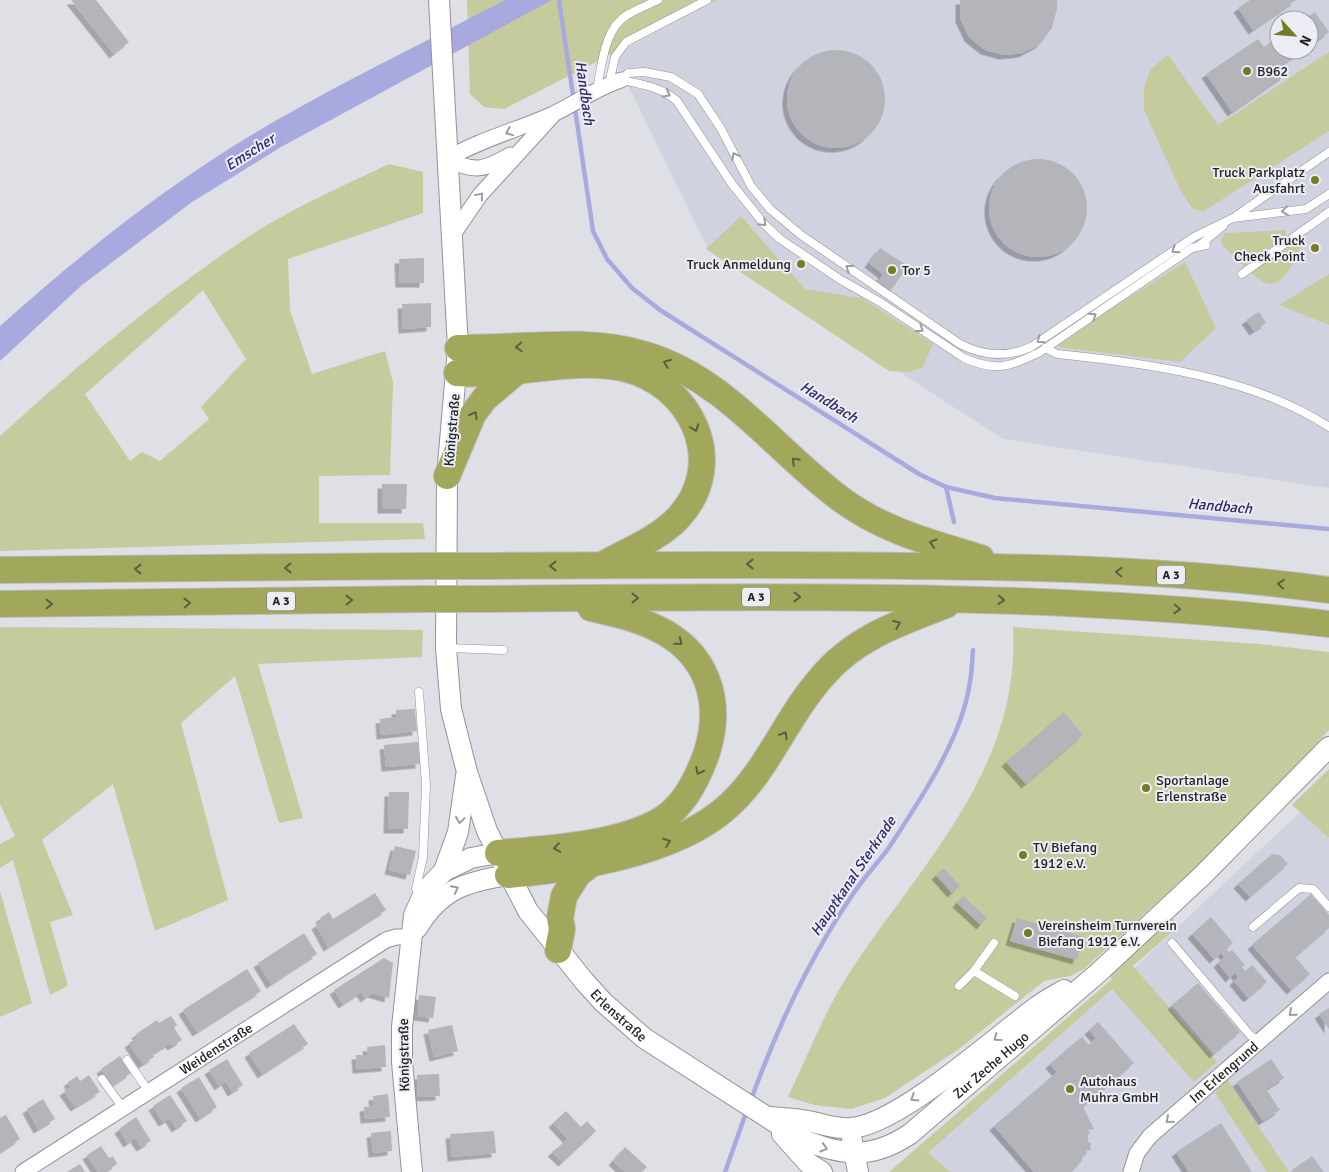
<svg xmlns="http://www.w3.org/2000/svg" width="1329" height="1172" font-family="Signika,sans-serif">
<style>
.built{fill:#d1d2e0;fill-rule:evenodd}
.green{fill:#c6cb9d;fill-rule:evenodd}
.water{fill:#a8a9df}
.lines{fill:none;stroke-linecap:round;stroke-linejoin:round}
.stream{stroke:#a8a9df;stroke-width:4.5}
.building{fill:#b4b4bb;filter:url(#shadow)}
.lane-casing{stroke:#929299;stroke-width:9}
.street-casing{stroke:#929299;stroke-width:17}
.secondary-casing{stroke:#929299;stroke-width:22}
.highway-casing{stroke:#bdbdbe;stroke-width:28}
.lane{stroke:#fff;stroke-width:8}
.street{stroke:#fff;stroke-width:15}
.secondary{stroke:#fff;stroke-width:20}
.highway{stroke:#a1a75b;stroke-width:26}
.highway-bridge-casing{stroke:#bdbdbe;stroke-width:28;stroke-linecap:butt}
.highway-bridge{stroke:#a1a75b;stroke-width:26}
.oneway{stroke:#9c9c9d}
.oneway2{stroke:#5c5e3e}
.poi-dot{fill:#767b25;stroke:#ecedf4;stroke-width:2}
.labels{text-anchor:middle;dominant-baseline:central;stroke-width:4;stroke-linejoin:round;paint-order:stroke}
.shield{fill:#ecedf4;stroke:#5f6064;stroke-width:1}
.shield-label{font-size:12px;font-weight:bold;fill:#232326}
.poi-label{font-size:14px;fill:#232326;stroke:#ecedf4;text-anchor:start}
.street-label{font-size:14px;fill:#232326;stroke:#ecedf4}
.water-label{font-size:15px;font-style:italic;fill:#302a69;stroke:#ecedf4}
</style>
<defs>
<filter id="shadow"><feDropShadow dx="-4.5" dy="4.5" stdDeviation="0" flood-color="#0004"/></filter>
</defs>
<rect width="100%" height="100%" fill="#dfdfe6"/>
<g class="built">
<path d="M717,0H1329V488L1003,439L707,247L613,55ZM1279,20H1309V50H1279Z"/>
<polygon points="1300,812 1329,838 1329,1172 951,1172 927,1154 1112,989"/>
</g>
<g class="green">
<polygon points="467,0 717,0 504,109 484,107 470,94"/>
<polygon points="1329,52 1329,131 1204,211 1193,209 1182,194 1144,110 1144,88 1150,70 1168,55 1218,125"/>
<path d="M389,164L423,172V213L288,259L290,310L312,374L385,351L393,382L390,475L319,476V523H423L425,539L0,551V436C79,364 162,294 251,235C294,207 343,186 389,164ZM203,290L246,359L201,407L209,419L160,461L142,452L130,461L85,394Z"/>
<polygon points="741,216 805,289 862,298 933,344 923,367 910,372 889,371 706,249"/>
<polygon points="1286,230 1286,236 1244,267 1223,246 1221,241 1225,233"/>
<path d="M1308,231C1300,247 1286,293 1263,282C1258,279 1254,275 1250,272Z"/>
<polygon points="1185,262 1216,328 1180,362 1057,347 1106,312"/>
<polygon points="1329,274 1329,325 1279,305"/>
<polygon points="0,627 423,630 422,657 258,664 303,818 279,823 235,676 181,723 228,900 155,931 113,784 42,840 73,915 50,922 68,986 50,995 13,860 0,868 0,844 15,836 0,804"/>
<path d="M1013,627L1259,644L1329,652V730L1231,835L1084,969L1070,976L1044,981L959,1049L885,1098L851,1109L814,1105L788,1097C807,1057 824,1013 848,975C920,864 1021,770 1013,627Z"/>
<polygon points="1329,769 1329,838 1292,805"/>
<polygon points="0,891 32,1003 0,1017"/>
<polygon points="1172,918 1179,926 1133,966 1217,1062 1194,1082 1112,989 928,1153 951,1172 889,1172 1111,980 1111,971"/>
<polygon points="1227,1079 1289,1172 1267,1172 1215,1093"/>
</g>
<path class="water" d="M505,0H552L281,147L192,202L82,285L0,361V326C84,251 172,181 270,124C346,80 427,41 505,0Z"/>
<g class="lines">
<g class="stream">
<polyline points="559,0 593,231 607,259 632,288 660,310 919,474 946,487 995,498 1329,529"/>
<polyline points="946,487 954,522"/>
<path d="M751,1100C777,1028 810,957 853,894C864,877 879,862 890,846C919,802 961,739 969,687C972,675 972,662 973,650"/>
<polyline points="725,1172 747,1110"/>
</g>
</g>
<g class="building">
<polygon points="71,0 96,0 129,42 114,54"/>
<polygon points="960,0 1057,0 1057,9 1052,28 1040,44 1023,53 1004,55 985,50 969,37 960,18"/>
<polygon points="1250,0 1296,0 1253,30 1238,8"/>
<polygon points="1315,12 1329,32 1309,46 1309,20 1303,20"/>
<polygon points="1279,36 1279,50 1303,50 1279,67 1285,75 1232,112 1206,74 1258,39 1264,47"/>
<circle cx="836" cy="99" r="49"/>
<circle cx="1038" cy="208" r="49"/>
<polygon points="880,248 908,266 891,290 878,282 883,274 869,263"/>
<polygon points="424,258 424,283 400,283 399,259"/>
<polygon points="431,303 431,327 403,329 402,304"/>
<polygon points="1259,312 1266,323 1254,331 1246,320"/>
<polygon points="382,484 407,484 406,509 382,509"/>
<polygon points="415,709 417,731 381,735 380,719 396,717 396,710"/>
<polygon points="1064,712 1083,735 1026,784 1006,762"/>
<polygon points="418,742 420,764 386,767 384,745"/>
<polygon points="389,792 409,792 408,829 388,829"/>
<polygon points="395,846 416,851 410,875 389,870"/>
<polygon points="1272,854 1280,855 1288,864 1250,897 1238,884"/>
<polygon points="944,868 960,886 952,893 936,875"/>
<polygon points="375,893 386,910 328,947 316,925 322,921 320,918 329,912 333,919"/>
<polygon points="1311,894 1329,915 1329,928 1295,957 1310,974 1291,990 1252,945"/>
<polygon points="963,896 987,918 981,925 957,903"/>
<polygon points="1211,917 1233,943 1226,949 1229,952 1232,950 1245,965 1242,967 1245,971 1252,965 1267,982 1248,998 1234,981 1238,977 1235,973 1230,978 1218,963 1225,956 1222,952 1214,959 1192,934"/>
<polygon points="1017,918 1084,937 1077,960 1010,941"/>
<polygon points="304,933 317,954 271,984 258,963"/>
<polygon points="384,958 393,963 389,998 372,993 365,998 361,992 343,1004 334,990"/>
<polygon points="247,969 261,991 197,1032 183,1010"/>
<polygon points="1198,983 1240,1032 1214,1054 1172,1005"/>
<polygon points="419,995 436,997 433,1018 418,1016"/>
<polygon points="1329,1008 1329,1029 1319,1014"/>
<polygon points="171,1016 177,1025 174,1028 182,1040 172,1046 170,1043 152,1054 154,1057 143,1064 129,1043 138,1037 136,1034 157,1020 159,1023"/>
<polygon points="1098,1022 1134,1063 1083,1107 1094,1129 1088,1130 1088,1142 1091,1143 1090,1151 1086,1150 1081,1162 1071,1172 1034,1172 994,1126 1057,1072 1050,1064 1074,1043 1082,1037 1089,1045 1096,1038 1089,1030"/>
<polygon points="294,1024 308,1044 262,1074 249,1053"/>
<polygon points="452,1025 458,1051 434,1057 428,1030"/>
<polygon points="385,1045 386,1067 357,1069 356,1055 368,1055 367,1047"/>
<polygon points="120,1056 131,1073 112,1086 101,1069"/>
<polygon points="227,1059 243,1085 232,1092 226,1081 219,1086 209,1070"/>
<polygon points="1271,1059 1284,1078 1266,1089 1280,1110 1263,1121 1237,1082"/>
<polygon points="439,1074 440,1096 418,1097 417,1075"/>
<polygon points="89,1075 100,1092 75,1107 64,1091 71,1087 68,1082 77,1076 80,1081"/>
<polygon points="199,1077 217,1107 200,1118 181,1088"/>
<polygon points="388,1094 390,1117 365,1119 364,1107 374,1106 373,1096"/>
<polygon points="170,1095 187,1121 176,1128 170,1118 163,1122 153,1106"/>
<polygon points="43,1099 55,1119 38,1129 27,1109"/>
<polygon points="566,1111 581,1127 587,1121 596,1131 563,1162 552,1152 568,1139 553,1123"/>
<polygon points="6,1115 20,1139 0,1152 0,1118"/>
<polygon points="136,1117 151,1141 141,1147 135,1138 128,1143 119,1129"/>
<polygon points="1221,1123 1252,1172 1189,1172 1176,1152"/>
<polygon points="391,1131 392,1151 373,1153 371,1133"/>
<polygon points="494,1131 496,1153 452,1157 450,1134"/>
<polygon points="101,1146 109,1158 113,1156 117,1164 105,1172 98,1172 87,1155"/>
<polygon points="625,1147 647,1167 642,1172 625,1172 613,1161"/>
<polygon points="1312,1156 1324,1172 1293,1172 1292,1170"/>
<polygon points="80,1164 85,1172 67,1172"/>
</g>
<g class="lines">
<g class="lane-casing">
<g id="lane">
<path d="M621,80L628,73L644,72L671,77L698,94L720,127L751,186L770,209L801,235L960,344C983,356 1006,358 1031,347L1194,237L1233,218L1306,209L1329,194"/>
<path d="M621,80C641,84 661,87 677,101L732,184L764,224L780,239L841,280L880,302L964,358C995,372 1010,367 1040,352L1192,248L1206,245"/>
<polyline points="609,84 615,57 626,42 707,0"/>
<path d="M597,89C602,65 604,29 627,15C637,9 648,5 658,0"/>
<polyline points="1236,216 1329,152"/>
<polyline points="1200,245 1223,226"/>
<polyline points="1242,274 1329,212"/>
<path d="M1045,348L1057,354C1146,363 1253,377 1329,427"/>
<polyline points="448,648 503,650"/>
<polyline points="419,692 426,785 423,857 416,889 420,895"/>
<polyline points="1253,927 1299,888 1313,889 1329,907"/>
<polyline points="1172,943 1250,1035 1259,1042"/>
<polyline points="974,971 1015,996"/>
<polyline points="959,986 974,971 994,943"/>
<polyline points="127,1060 149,1092"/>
<polyline points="102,1079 123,1108"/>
</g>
</g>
<g class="street-casing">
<g id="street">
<path d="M447,159C479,140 517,130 551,115C575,104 594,89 621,80"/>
<path d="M447,159C475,173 484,170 510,155"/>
<polyline points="452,236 480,195 552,116"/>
<path id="s1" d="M23,1172L386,940L396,937H412"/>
<path id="s2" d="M1131,1172L1137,1153L1150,1136L1329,981"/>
</g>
</g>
<g class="secondary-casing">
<g id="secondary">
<path id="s3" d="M439,0L458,348L447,476L446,648L451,709L467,772L487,831L528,911L584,981L603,1002L644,1038L801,1139C843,1156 871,1160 910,1134L1098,973L1203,875L1329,747"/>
<polyline points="444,871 458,832 466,776"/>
<path d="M417,928C441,889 465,882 508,875"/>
<path d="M769,1117C781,1118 795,1118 807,1121C821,1123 837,1130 852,1128C900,1123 993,1039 1035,1008C1044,1001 1054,996 1064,990"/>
<polyline points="782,1134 808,1163 822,1172"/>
<polyline points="852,1141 858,1172"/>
<polyline points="412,1172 402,1062 402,1027 414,915 425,891 444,871 471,858 498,853"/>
</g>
</g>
<g class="highway-casing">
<g id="highway">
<path d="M458,348C520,349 586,336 646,355C728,380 776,452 842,500C884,531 932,543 981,558"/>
<path d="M457,373C477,374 497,374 517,371C553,367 587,361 623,368C691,383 729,462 679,517C660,538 627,551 602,565"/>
<polyline points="447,476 473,414 485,398 516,372"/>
<path d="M464,566C612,565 760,564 908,566C1048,567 1190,571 1329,590"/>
<polyline points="0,570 425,566"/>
<path d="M463,599C752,597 1042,590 1329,624"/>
<polyline points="0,604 424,599"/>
<path d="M498,853C546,849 623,845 664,818C685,804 699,775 707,752C723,700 707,652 656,628C635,618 613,613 591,608"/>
<path d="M508,875C573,869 668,854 720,813C766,777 783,721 821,678C854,638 899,623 946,605"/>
<polyline points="558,950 562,929 560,918 564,896 578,874 595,861"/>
</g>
</g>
<use href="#lane" class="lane"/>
<use href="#street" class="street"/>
<use href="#secondary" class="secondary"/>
<use href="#highway" class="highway"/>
<g class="highway-bridge-casing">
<g id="highway-bridge">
<polyline points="425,566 464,566"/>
<polyline points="424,599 463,599"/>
</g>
</g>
<use href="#highway-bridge" class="highway-bridge"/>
</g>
<defs><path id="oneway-chevron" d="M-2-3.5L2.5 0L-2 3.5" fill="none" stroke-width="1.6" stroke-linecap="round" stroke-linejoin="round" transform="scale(1.25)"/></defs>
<g class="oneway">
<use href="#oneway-chevron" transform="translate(667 94) rotate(30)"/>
<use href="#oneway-chevron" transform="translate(509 132) rotate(158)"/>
<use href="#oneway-chevron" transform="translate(735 156) rotate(-118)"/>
<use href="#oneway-chevron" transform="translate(480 196) rotate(-50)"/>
<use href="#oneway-chevron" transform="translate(1285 211) rotate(173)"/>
<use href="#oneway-chevron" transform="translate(763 223) rotate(45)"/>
<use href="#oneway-chevron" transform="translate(1175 250) rotate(146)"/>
<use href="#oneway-chevron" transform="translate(849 268) rotate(-146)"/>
<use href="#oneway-chevron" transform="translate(1093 316) rotate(-34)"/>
<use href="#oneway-chevron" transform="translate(920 329) rotate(34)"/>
<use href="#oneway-chevron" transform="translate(1040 340) rotate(146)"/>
<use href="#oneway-chevron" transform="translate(460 820) rotate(98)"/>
<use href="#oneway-chevron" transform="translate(455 889) rotate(-27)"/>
<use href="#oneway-chevron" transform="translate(1292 1013) rotate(139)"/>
<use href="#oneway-chevron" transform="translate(997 1038) rotate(144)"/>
<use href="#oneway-chevron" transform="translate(914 1098) rotate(148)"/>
<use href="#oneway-chevron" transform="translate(1169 1120) rotate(139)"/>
<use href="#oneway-chevron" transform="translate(824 1148) rotate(17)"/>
</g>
<g class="oneway2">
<use href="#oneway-chevron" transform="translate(519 347) rotate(177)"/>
<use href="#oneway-chevron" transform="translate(667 363) rotate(-158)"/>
<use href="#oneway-chevron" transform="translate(474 415) rotate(-61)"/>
<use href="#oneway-chevron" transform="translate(695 428) rotate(70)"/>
<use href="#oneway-chevron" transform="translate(795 461) rotate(-137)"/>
<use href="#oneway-chevron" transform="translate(933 543) rotate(-164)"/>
<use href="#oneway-chevron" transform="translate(750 564) rotate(180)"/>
<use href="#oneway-chevron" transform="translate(553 566) rotate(180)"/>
<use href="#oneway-chevron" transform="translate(288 568) rotate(179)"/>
<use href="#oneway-chevron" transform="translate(138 569) rotate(180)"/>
<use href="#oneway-chevron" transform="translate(1119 572) rotate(-177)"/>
<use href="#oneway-chevron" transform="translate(1281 584) rotate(-174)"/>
<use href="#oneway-chevron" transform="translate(797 597) rotate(1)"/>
<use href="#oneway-chevron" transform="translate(635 598)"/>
<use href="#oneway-chevron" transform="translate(349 600) rotate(-1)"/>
<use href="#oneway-chevron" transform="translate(1001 600) rotate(2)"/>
<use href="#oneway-chevron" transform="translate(187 603) rotate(-1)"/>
<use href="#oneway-chevron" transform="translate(49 604)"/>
<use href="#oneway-chevron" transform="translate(1177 609) rotate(3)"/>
<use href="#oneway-chevron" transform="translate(897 624) rotate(-22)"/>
<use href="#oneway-chevron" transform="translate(679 642) rotate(39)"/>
<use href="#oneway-chevron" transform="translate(784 735) rotate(-59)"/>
<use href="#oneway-chevron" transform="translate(699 771) rotate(117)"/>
<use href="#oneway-chevron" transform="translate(667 842) rotate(-20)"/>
<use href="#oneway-chevron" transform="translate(557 848) rotate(171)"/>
</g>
<g class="poi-dot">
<circle cx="1247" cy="71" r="5"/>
<circle cx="1315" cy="180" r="5"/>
<circle cx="1315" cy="248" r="5"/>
<circle cx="801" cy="264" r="5"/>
<circle cx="892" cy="270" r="5"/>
<circle cx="1146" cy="788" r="5"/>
<circle cx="1023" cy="855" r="5"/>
<circle cx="1028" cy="933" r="5"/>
<circle cx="1070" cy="1089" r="5"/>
</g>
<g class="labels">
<g class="shield">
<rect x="1157" y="565.5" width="28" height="19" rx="4"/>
<rect x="742" y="587.5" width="28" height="19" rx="4"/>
<rect x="267" y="591.5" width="28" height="19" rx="4"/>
</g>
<g class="shield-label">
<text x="1171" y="575">A 3</text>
<text x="756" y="597">A 3</text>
<text x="281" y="601">A 3</text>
</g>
<g class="poi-label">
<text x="1257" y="71">B962</text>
<text x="1305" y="172" text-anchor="end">Truck Parkplatz<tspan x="1305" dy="16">Ausfahrt</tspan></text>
<text x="1305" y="240" text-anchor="end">Truck<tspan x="1305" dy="16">Check Point</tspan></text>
<text x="791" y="264" text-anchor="end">Truck Anmeldung</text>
<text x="902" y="270">Tor 5</text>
<text x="1156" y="780">Sportanlage<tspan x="1156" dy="16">Erlenstraße</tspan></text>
<text x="1033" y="847">TV Biefang<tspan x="1033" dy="16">1912 e.V.</tspan></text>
<text x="1038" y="925">Vereinsheim Turnverein<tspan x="1038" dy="16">Biefang 1912 e.V.</tspan></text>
<text x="1080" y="1081">Autohaus<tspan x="1080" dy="16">Muhra GmbH</tspan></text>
</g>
<g class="street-label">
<text transform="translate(452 430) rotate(-85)">Königstraße</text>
<text stroke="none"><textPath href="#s3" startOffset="1066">Erlenstraße</textPath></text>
<text stroke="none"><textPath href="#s1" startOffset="229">Weidenstraße</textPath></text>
<text transform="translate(404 1055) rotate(-91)">Königstraße</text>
<text stroke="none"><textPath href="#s3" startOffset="1508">Zur Zeche Hugo</textPath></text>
<text stroke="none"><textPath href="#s2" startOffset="139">Im Erlengrund</textPath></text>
</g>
<g class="water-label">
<text transform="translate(585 93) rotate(82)">Handbach</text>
<text transform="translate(250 152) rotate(-32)">Emscher</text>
<text transform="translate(829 402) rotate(32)">Handbach</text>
<text transform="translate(1220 506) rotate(5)">Handbach</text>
<text transform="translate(853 876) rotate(-56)">Hauptkanal Sterkrade</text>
</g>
</g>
<g transform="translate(1294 35) rotate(116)"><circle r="24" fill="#ecedf4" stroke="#9c9ca2"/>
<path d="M0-4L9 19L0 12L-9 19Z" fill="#767b25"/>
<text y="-8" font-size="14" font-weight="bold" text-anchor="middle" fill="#232326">N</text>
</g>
</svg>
